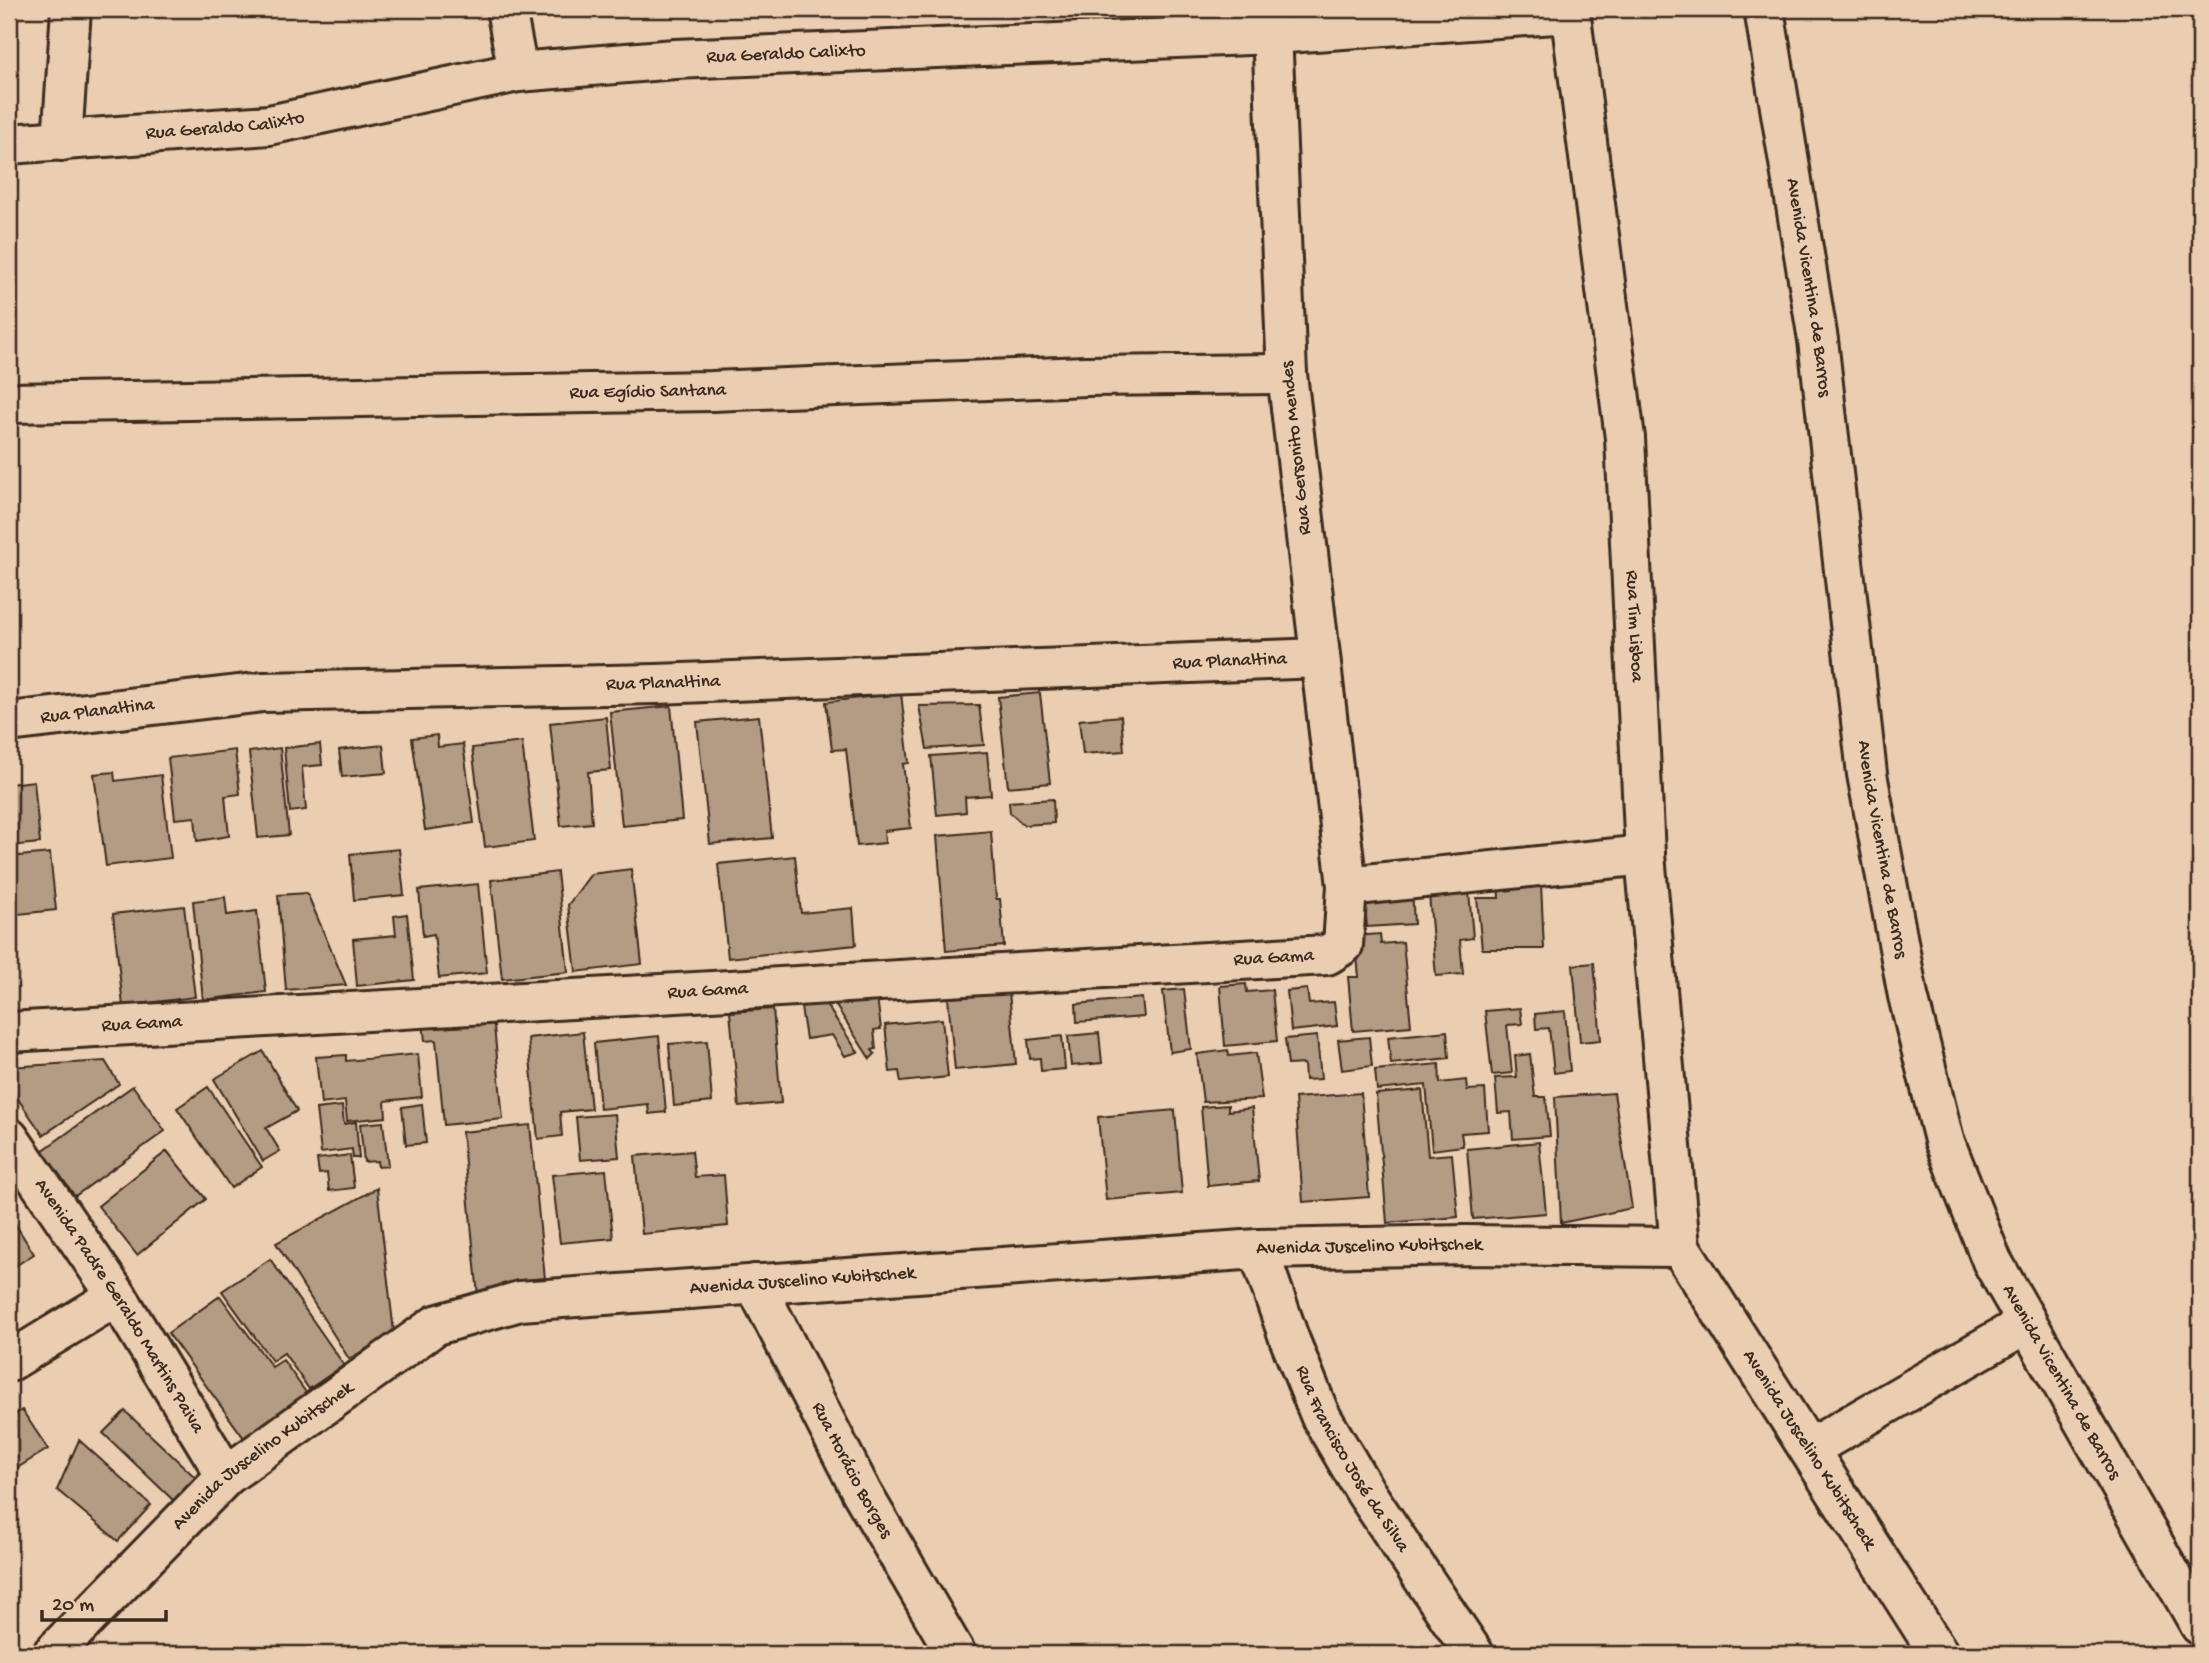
<svg xmlns="http://www.w3.org/2000/svg" width="2209" height="1663" font-family="'Gochi Hand',sans-serif">
<style>
.building{fill:#b49b84;stroke:#3b2a1e;stroke-width:2}
.lines{fill:none;stroke-linecap:round;stroke-linejoin:round}
.minor-casing{stroke:#3b2a1e;stroke-width:44}
.minor{stroke:#ebceb2;stroke-width:38}
.labels{text-anchor:middle;dominant-baseline:central;stroke-width:7;stroke-linejoin:round;paint-order:stroke}
.street-label{font-size:19px;fill:#3b2a1e;stroke:#ebceb2}
</style>
<rect width="100%" height="100%" fill="#ebceb2"/>
<filter id="ink" filterUnits="userSpaceOnUse"><feTurbulence type="fractalNoise" baseFrequency=".0143" numOctaves="2"/><feDisplacementMap in="SourceGraphic" scale="14" xChannelSelector="R" yChannelSelector="G"/><feConvolveMatrix kernelMatrix="1 2 1 2 8 2 1 2 1" color-interpolation-filters="sRGB"/></filter>
<g filter="url(#ink)">
<g class="building">
<polygon points="901,693 909,763 903,764 911,828 884,831 885,843 857,846 846,749 832,750 826,702"/>
<polygon points="1040,693 1050,783 1008,787 998,697"/>
<polygon points="979,705 984,745 927,749 919,706"/>
<polygon points="671,706 682,820 622,826 610,712"/>
<polygon points="759,716 772,838 710,844 697,722"/>
<polygon points="1121,716 1124,751 1083,754 1079,720"/>
<polygon points="606,717 611,770 588,772 592,823 561,826 550,723"/>
<polygon points="437,735 438,747 463,744 474,823 425,830 412,738"/>
<polygon points="522,742 534,841 485,847 472,748"/>
<polygon points="320,744 322,765 302,767 306,810 290,812 284,748"/>
<polygon points="383,745 386,773 342,777 339,750"/>
<polygon points="280,748 289,835 258,838 249,752"/>
<polygon points="235,750 240,794 225,796 229,836 197,841 195,817 175,819 168,758"/>
<polygon points="987,752 991,795 965,797 966,812 937,815 931,756"/>
<polygon points="114,772 115,781 161,775 171,858 106,866 94,774"/>
<polygon points="34,781 40,843 9,846 9,784"/>
<polygon points="1053,799 1054,823 1024,825 1010,813 1009,802"/>
<polygon points="991,831 996,899 1000,899 1004,946 946,951 937,836"/>
<polygon points="399,849 404,895 354,900 350,854"/>
<polygon points="50,853 56,910 9,915 9,857"/>
<polygon points="795,856 801,913 853,908 856,945 728,958 718,864"/>
<polygon points="631,869 642,964 576,972 568,905 591,874"/>
<polygon points="557,872 568,972 502,979 491,880"/>
<polygon points="1498,877 1541,884 1544,949 1482,949 1477,898 1499,898"/>
<polygon points="1468,881 1473,938 1460,940 1463,974 1436,976 1428,883"/>
<polygon points="478,884 487,973 439,978 434,934 423,936 419,890"/>
<polygon points="1412,889 1414,924 1367,927 1364,892"/>
<polygon points="307,893 346,985 286,990 278,895"/>
<polygon points="225,897 227,915 257,911 266,992 203,1000 193,901"/>
<polygon points="184,906 195,997 123,1006 113,914"/>
<polygon points="407,914 414,980 357,986 353,939 396,935 394,916"/>
<polygon points="1380,934 1381,944 1403,942 1411,1026 1353,1031 1348,977 1359,977 1355,936"/>
<polygon points="1594,963 1601,1040 1580,1042 1573,965"/>
<polygon points="1246,984 1247,992 1272,990 1277,1041 1225,1046 1220,986"/>
<polygon points="876,989 881,1029 874,1030 876,1049 872,1050 875,1054 870,1059 829,995"/>
<polygon points="1184,989 1191,1049 1170,1052 1163,991"/>
<polygon points="1307,989 1309,1004 1334,1002 1337,1026 1291,1031 1287,991"/>
<polygon points="1009,992 1016,1064 955,1070 948,998"/>
<polygon points="821,997 858,1052 845,1056 832,1035 806,1039 800,1001"/>
<polygon points="1142,998 1144,1017 1077,1022 1076,1004"/>
<polygon points="1520,1008 1522,1024 1507,1025 1512,1073 1492,1075 1485,1011"/>
<polygon points="773,1009 781,1103 739,1107 730,1012"/>
<polygon points="1565,1011 1570,1071 1554,1073 1549,1028 1536,1029 1535,1014"/>
<polygon points="493,1016 503,1119 444,1125 436,1040 425,1041 423,1023"/>
<polygon points="942,1019 948,1077 901,1082 899,1071 890,1072 885,1025"/>
<polygon points="1447,1031 1449,1058 1391,1064 1388,1037"/>
<polygon points="583,1032 591,1109 560,1112 562,1136 538,1139 528,1038"/>
<polygon points="1099,1033 1102,1063 1071,1066 1068,1036"/>
<polygon points="659,1036 666,1112 649,1114 648,1104 600,1109 594,1043"/>
<polygon points="1062,1036 1065,1069 1041,1071 1040,1058 1030,1059 1028,1040"/>
<polygon points="1317,1036 1321,1079 1305,1080 1304,1064 1288,1065 1285,1039"/>
<polygon points="1369,1037 1372,1066 1342,1070 1338,1040"/>
<polygon points="707,1041 712,1102 674,1106 669,1044"/>
<polygon points="1228,1050 1229,1056 1256,1053 1262,1099 1203,1102 1197,1054"/>
<polygon points="263,1051 297,1111 266,1128 280,1151 263,1161 214,1079"/>
<polygon points="418,1054 422,1097 385,1101 386,1117 347,1121 345,1101 321,1104 316,1057 346,1055 346,1061"/>
<polygon points="1530,1054 1535,1097 1546,1097 1550,1136 1513,1139 1511,1112 1498,1113 1495,1078 1517,1077 1515,1056"/>
<polygon points="105,1061 119,1084 43,1135 9,1086 9,1067"/>
<polygon points="1439,1064 1440,1083 1466,1080 1467,1090 1485,1089 1488,1131 1461,1133 1463,1146 1432,1150 1426,1085 1377,1090 1375,1070"/>
<polygon points="133,1086 165,1131 75,1196 42,1151"/>
<polygon points="208,1087 262,1167 231,1188 177,1108"/>
<polygon points="1422,1090 1428,1156 1452,1154 1458,1217 1387,1223 1376,1094"/>
<polygon points="1361,1093 1369,1197 1303,1202 1295,1098"/>
<polygon points="1614,1093 1632,1208 1561,1223 1555,1097"/>
<polygon points="422,1104 426,1143 406,1145 402,1107"/>
<polygon points="1228,1105 1228,1111 1252,1108 1259,1181 1208,1186 1201,1107"/>
<polygon points="342,1106 344,1124 356,1122 359,1158 353,1158 352,1149 321,1153 316,1109"/>
<polygon points="1175,1110 1182,1193 1106,1200 1098,1117"/>
<polygon points="615,1114 619,1157 580,1160 576,1117"/>
<polygon points="383,1122 388,1166 378,1167 377,1161 364,1162 360,1124"/>
<polygon points="530,1125 546,1289 478,1296 462,1132"/>
<polygon points="1539,1142 1546,1213 1473,1219 1467,1149"/>
<polygon points="167,1151 206,1199 137,1255 98,1206"/>
<polygon points="692,1151 695,1177 724,1175 728,1226 642,1234 635,1156"/>
<polygon points="350,1155 354,1188 329,1191 327,1173 319,1174 317,1159"/>
<polygon points="606,1170 613,1238 560,1243 552,1175"/>
<polygon points="377,1188 394,1332 349,1359 276,1243"/>
<polygon points="9,1214 34,1254 9,1270"/>
<polygon points="270,1259 344,1365 309,1389 284,1353 272,1361 222,1291"/>
<polygon points="220,1296 272,1367 283,1360 307,1394 244,1438 168,1333"/>
<polygon points="22,1410 48,1449 9,1473 9,1419"/>
<polygon points="125,1411 196,1478 174,1501 103,1433"/>
<polygon points="79,1440 151,1505 118,1541 57,1490"/>
</g>
<g class="lines">
<g class="minor-casing">
<g id="minor">
<polyline points="506,9 518,72"/>
<path id="s1" d="M1570,9L1625,438L1645,855L1680,1247L1939,1654"/>
<path id="s2" d="M1764,9L1818,340L1867,774L1908,996L1944,1140L1992,1261L2200,1625"/>
<polyline points="62,141 71,9"/>
<path id="s3" d="M9,144L269,125L518,72L675,59L1273,34L1570,13"/>
<path id="s4" d="M9,403L712,391L1086,376L1287,374"/>
<path id="s5" d="M9,722L263,692L656,684L1320,658"/>
<polyline points="1347,886 1645,855"/>
<path id="s6" d="M9,1032L1327,955L1343,945L1347,886L1287,374L1271,9"/>
<path id="s7" d="M9,1138L117,1296L226,1476"/>
<path id="s8" d="M1258,1249L1289,1338L1320,1415L1366,1493L1474,1654"/>
<path id="s9" d="M755,1284L862,1493L956,1654"/>
<polyline points="9,1362 117,1296"/>
<polyline points="1809,1449 2027,1323"/>
<path id="s10" d="M52,1654L226,1476L436,1325L520,1301L1258,1249L1465,1245L1680,1247"/>
</g>
</g>
<use href="#minor" class="minor"/>
</g>
</g>
<g class="labels">
<g class="street-label">
<text stroke="none"><textPath href="#s3" startOffset="784">Rua Geraldo Calixto</textPath></text>
<text stroke="none"><textPath href="#s3" startOffset="217">Rua Geraldo Calixto</textPath></text>
<text stroke="none"><textPath href="#s2" startOffset="282">Avenida Vicentina de Barros</textPath></text>
<text stroke="none"><textPath href="#s4" startOffset="639">Rua Egídio Santana</textPath></text>
<text transform="translate(1297 448) rotate(-96)">Rua Gersonito Mendes</text>
<text stroke="none"><textPath href="#s1" startOffset="621">Rua Tim Lisboa</textPath></text>
<text stroke="none"><textPath href="#s5" startOffset="1223">Rua Planaltina</textPath></text>
<text stroke="none"><textPath href="#s5" startOffset="656">Rua Planaltina</textPath></text>
<text stroke="none"><textPath href="#s5" startOffset="89">Rua Planaltina</textPath></text>
<text stroke="none"><textPath href="#s2" startOffset="849">Avenida Vicentina de Barros</textPath></text>
<text stroke="none"><textPath href="#s6" startOffset="1267">Rua Gama</textPath></text>
<text stroke="none"><textPath href="#s6" startOffset="700">Rua Gama</textPath></text>
<text stroke="none"><textPath href="#s6" startOffset="133">Rua Gama</textPath></text>
<text stroke="none"><textPath href="#s10" startOffset="1446">Avenida Juscelino Kubitschek</textPath></text>
<text stroke="none"><textPath href="#s10" startOffset="878">Avenida Juscelino Kubitschek</textPath></text>
<text stroke="none"><textPath href="#s7" startOffset="201">Avenida Padre Geraldo Martins Paiva</textPath></text>
<text stroke="none"><textPath href="#s2" startOffset="1416">Avenida Vicentina de Barros</textPath></text>
<text stroke="none"><textPath href="#s1" startOffset="1484">Avenida Juscelino Kubitscheck</textPath></text>
<text stroke="none"><textPath href="#s10" startOffset="290">Avenida Juscelino Kubitschek</textPath></text>
<text stroke="none"><textPath href="#s8" startOffset="231">Rua Francisco José da Silva</textPath></text>
<text stroke="none"><textPath href="#s9" startOffset="210">Rua Horácio Borges</textPath></text>
</g>
</g>
<rect width="2209" height="1663" fill="none" stroke="#ebceb2" stroke-width="35"/>
<rect x="18" y="18" width="2174" height="1628" fill="none" stroke="#3b2a1e" stroke-width="2.5" filter="url(#ink)"/>
<path d="M42 1610v10h124v-10" fill="none" stroke="#3b2a1e" stroke-width="3.5"/>
<text x="52" y="1610" font-size="21" fill="#3b2a1e" stroke="#ebceb2" stroke-width="5" paint-order="stroke">20 m</text>
</svg>
